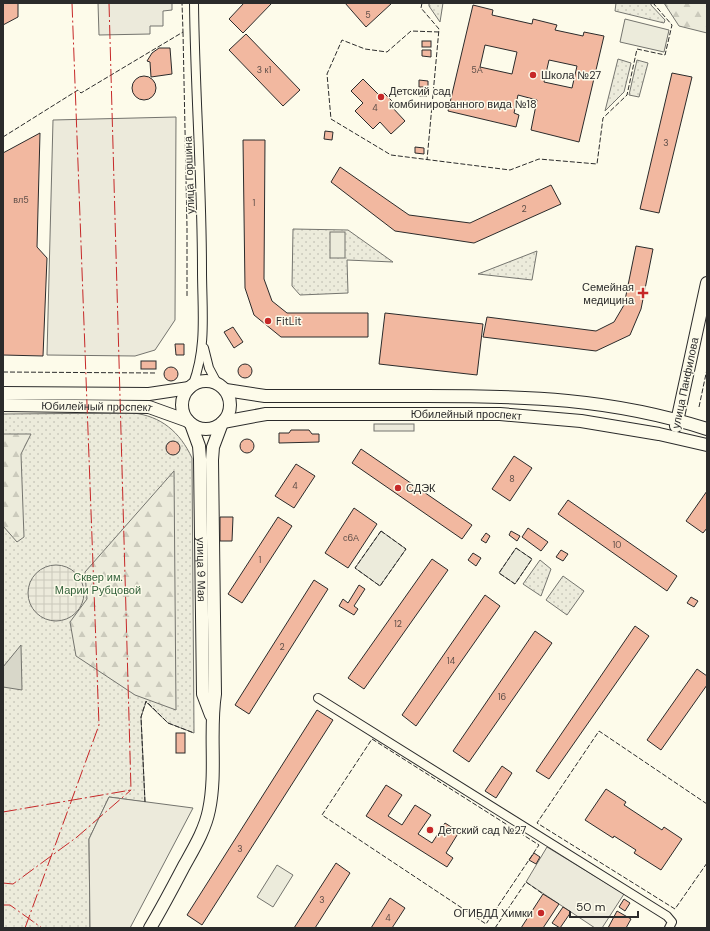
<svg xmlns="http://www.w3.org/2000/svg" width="710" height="931" font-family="'DM Sans',sans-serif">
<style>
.green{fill:url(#green-dots);stroke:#74746e}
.forest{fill:url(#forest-firs);stroke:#74746e}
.pitch{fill:#ecebdb;stroke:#74746e}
.parking{fill:#eceadb;stroke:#74746e}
.plaza{fill:url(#plaza-grid);stroke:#74746e}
.water{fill:#d8d7c9;stroke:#74746e}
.building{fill:#f2b8a0;stroke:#2b2b2b;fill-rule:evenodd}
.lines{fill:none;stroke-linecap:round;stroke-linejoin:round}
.street-casing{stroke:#2b2b2b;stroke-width:10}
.secondary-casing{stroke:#2b2b2b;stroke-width:14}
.street{stroke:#fdfbea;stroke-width:8}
.secondary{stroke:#fdfbea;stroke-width:12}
.fence{stroke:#2b2b2b;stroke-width:1;stroke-dasharray:5 2;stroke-linecap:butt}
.power{stroke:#c62828;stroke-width:1;stroke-dasharray:14 3 2 3;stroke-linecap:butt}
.poi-dot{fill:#c62828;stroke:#fdfbea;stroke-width:1.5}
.labels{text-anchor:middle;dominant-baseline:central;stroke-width:3;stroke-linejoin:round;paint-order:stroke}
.number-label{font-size:9px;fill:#5d4e48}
.poi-label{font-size:11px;fill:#2b2b2b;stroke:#fdfbea;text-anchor:start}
.street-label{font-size:11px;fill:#2b2b2b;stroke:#fdfbea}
.park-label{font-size:11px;fill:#34623c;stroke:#fdfbea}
</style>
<defs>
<pattern id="green-dots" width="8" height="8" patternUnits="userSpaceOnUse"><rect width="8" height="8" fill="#ecebdb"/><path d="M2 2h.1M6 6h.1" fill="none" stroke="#cbcabc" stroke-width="1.8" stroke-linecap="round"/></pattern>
<pattern id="forest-firs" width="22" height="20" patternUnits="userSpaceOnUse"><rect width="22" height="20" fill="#ecebdb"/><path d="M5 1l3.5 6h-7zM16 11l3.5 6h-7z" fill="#cbcabc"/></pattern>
<pattern id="plaza-grid" width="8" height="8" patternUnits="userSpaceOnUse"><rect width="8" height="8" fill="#eceadb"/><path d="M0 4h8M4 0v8" fill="none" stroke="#cbc9bc"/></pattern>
</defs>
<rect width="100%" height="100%" fill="#fdfbea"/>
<g class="green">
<polygon points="429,3 443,3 440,22 429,6"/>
<polygon points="616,3 651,3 651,5 665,20 664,23 615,11"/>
<polygon points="618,59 631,63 624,92 605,111"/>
<polygon points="637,60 648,63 639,97 629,95"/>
<polygon points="293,229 348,230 393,262 347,260 348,293 300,295 292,286"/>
<polygon points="537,251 532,280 478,274"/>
<path d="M133,413C161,416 180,432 192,458L194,733L168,723L146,702L141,717L145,802L109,797L89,839L90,928H3V414Z"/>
<polygon points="540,560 551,569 541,596 523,584"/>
<polygon points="563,576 584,591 567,615 546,600"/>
</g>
<g class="forest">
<polygon points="664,3 707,3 707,33 679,26"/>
<polygon points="3,434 31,434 21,454 24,537 17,542 3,526"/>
<polygon points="174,471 176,710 135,695 76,656 70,622 87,599 85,572"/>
</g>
<g class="pitch">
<polygon points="625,19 669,30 664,52 620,42"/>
<rect x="330" y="232" width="15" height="26"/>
<polygon points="381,531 406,549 380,586 355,568"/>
<polygon points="516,548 532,559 515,584 499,573"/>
<polygon points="277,865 293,875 273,907 257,897"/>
</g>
<g class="parking">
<polygon points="98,3 172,3 172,10 163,11 163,26 150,26 150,34 99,35"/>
<polygon points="176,117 175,320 155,350 135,356 47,355 53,120"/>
<rect x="374" y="424" width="40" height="7"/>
<polygon points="109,797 193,808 130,928 90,928 89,839"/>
<polygon points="547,847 624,894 602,928 595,928 526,882"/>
</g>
<circle class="plaza" cx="56" cy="593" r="28"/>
<polygon class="water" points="21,645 22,690 3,687 3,667"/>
<g class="building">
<polygon points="3,3 18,3 18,17 3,25"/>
<polygon points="244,3 272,3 243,33 229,19"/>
<polygon points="345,3 392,3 366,27"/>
<path d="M473,5L493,10L492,15L532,24L533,19L557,25L555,30L583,36L584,32L604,36L579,142L531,130L537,100L518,95L514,113L519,115L516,127L448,111ZM485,45L517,52L512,74L480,67ZM549,60L577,66L572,88L544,82Z"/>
<polygon points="246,34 300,90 283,106 229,50"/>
<rect x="422" y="41" width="9" height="6"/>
<polygon points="159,48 170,48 172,74 151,77 150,62 147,61 152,53"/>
<polygon points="422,50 431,50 431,57 422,56"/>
<polygon points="672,73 692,77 659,213 640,209"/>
<circle cx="144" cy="88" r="12"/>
<polygon points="363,79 380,96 384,93 394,103 391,106 405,121 391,134 380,122 373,129 355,111 363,103 351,91"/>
<polygon points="419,80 428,81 428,87 419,87"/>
<polygon points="419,90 428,90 427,96 419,96"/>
<polygon points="325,131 333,132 332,140 324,139"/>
<polygon points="40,133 37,247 47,258 43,356 3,355 3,153"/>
<polygon points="243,140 265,140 264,279 272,301 287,313 368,313 368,337 281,337 254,315 245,288"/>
<polygon points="415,147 424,148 424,154 415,153"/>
<polygon points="340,167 409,215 470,223 551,185 561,204 474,243 395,231 331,182"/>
<polygon points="636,246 653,249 641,309 630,335 596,351 483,337 487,317 596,331 614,322 624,305"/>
<polygon points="385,313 483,324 477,375 379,364"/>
<polygon points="233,327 243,342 234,348 224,332"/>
<polygon points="175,344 184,344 184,355 176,355"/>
<rect x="141" y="361" width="15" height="8"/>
<circle cx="245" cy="371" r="7"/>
<circle cx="171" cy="374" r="7"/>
<polygon points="291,430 309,430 312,434 319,434 319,442 279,443 279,433 289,433"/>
<circle cx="247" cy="446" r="7"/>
<circle cx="173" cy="448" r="7"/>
<polygon points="361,449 472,525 462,539 352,463"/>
<polygon points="514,456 532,468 510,501 492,489"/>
<polygon points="296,464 315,476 294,508 275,496"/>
<polygon points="707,491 707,528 703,533 686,521"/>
<polygon points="568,500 677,576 667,591 558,514"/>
<polygon points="354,508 377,524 348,568 325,553"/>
<polygon points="220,517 233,517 232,541 220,541"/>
<polygon points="278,517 292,526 242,603 228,594"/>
<polygon points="528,528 548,542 541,551 522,537"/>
<polygon points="511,531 520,536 517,541 509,535"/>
<polygon points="486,533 490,536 486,543 481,540"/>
<polygon points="561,550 568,554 563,561 556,557"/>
<polygon points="473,553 481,558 476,566 468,560"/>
<polygon points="432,559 448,570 364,689 348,678"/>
<polygon points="314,580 328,589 249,714 235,705"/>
<polygon points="359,585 365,589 354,606 358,609 354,615 339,606 343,599 348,603"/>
<polygon points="485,595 500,606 416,726 402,715"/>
<polygon points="691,597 698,601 694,607 687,603"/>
<polygon points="635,626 649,636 549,779 536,771"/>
<polygon points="535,631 552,643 469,762 453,751"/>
<polygon points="697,669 707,676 707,685 661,750 647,740"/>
<polygon points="317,710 333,720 202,925 187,915"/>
<rect x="176" y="733" width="9" height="20"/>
<polygon points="502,766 512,773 496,798 485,791"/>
<polygon points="386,785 402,795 388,816 402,825 415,805 431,815 418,834 432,843 445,823 459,832 446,853 453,858 447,867 366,816"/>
<polygon points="606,789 626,802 624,805 662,830 664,827 682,839 661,870 634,853 636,850 614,836 613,838 585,820"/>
<polygon points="534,853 540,857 536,864 529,860"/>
<polygon points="336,863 350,873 315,928 294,928"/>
<polygon points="543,894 559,904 543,928 521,928"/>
<polygon points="390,898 405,908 392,928 371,928"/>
<polygon points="624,899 630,903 625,911 619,907"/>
<polygon points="563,907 571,912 560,928 552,923"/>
<polygon points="617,911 631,919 626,928 608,928"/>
</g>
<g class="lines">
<g class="street-casing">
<g id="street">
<polyline points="204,348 209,368 217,383"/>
<path d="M193,384C207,347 202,309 202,270C202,181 195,92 194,3"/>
<polyline points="318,698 667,916 672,922 669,928"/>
</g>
</g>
<g class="secondary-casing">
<g id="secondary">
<circle cx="206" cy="405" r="24"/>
<path d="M226,390L265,396C319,396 372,396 426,396C526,396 610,398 707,429"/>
<polyline points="3,393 149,394 189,388"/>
<path id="s1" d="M3,405L149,407L188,421"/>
<path id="s2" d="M223,422L266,414H500L581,421L659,434L707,445"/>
<path id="s3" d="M191,424L199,446L200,459L203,694L211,715"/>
<polyline points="676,426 707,283"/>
<path d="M150,928C162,908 173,887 184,866C194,848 205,830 209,810C217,772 209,732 215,694L212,460L213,447L222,423"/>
</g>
</g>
<use href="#street" class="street"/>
<use href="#secondary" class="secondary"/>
<g class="fence">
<polyline points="422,3 421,8 439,29 427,160"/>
<polyline points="183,32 187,227 187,297"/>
<polyline points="439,32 411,31 387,52 365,49 342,40 327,74 331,119 391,155 510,170 539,159 597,164 603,118 627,95 637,49 665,55 672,25 653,3"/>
<polyline points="3,137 78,90 81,93 183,32 182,3"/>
<polyline points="3,372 156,373"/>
<polyline points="699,407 707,369"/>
<polygon points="381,531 406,549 380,586 355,568"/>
<polygon points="516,548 532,559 515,584 499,573"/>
<polygon points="372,739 539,845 486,924 322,815"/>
<polyline points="145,802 141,717 146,701 168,723 194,733"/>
<polyline points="707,804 599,731 537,823 675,909 707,863"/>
<polyline points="495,928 526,882 543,894"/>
</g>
<g class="power">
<polyline points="109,3 131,790"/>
<polyline points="3,812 131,790"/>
<polyline points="3,883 13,884 77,837 131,790"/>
<polyline points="3,905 10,905 42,928"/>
<polyline points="25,928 99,725 72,3"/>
</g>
</g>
<g class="poi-dot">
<circle cx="533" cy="75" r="4"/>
<circle cx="381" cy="97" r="4"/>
<path d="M641 287h4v4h4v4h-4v4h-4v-4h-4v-4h4z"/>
<circle cx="268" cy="321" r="4"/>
<circle cx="398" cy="488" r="4"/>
<circle cx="430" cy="830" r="4"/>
<circle cx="541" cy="913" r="4"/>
</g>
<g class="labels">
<g class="number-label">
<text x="368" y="15">5</text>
<text x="264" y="70">3 к1</text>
<text x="477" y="70">5А</text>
<text x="375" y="108">4</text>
<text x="666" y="143">3</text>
<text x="21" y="200">вл5</text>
<text x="254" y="203">1</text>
<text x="524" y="209">2</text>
<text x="512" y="479">8</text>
<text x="295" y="486">4</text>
<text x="351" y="538">с6А</text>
<text x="617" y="545">10</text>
<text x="260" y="560">1</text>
<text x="398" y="624">12</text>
<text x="282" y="647">2</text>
<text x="451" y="661">14</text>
<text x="502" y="697">16</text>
<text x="240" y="849">3</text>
<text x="322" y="900">3</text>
<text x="388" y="918">4</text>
</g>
<g class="poi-label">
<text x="541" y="75">Школа №27</text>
<text x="389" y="91">Детский сад<tspan x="389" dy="13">комбинированного вида №18</tspan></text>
<text x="634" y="287" text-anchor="end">Семейная<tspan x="634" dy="13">медицина</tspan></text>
<text x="276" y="321">FitLit</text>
<text x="406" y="488">СДЭК</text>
<text x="438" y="830">Детский сад №27</text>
<text x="533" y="913" text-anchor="end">ОГИБДД Химки</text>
</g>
<g class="street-label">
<text transform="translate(189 175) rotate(-92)">улица Горшина</text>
<text transform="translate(685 383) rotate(-78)">улица Панфилова</text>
<text stroke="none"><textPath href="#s1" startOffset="94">Юбилейный проспект</textPath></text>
<text stroke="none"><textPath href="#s2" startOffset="244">Юбилейный проспект</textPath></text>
<text stroke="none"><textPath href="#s3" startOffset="147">улица 9 Мая</textPath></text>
</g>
<g class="park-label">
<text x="98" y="577">Сквер им.<tspan x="98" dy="13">Марии Рубцовой</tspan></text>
</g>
</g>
<rect width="710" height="931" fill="none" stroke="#2b2b2b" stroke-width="8"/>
<path d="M570 911v6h68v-6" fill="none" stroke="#2b2b2b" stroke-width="2"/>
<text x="576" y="911" font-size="12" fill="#2b2b2b" stroke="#fdfbea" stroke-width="3" paint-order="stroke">50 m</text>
</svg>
